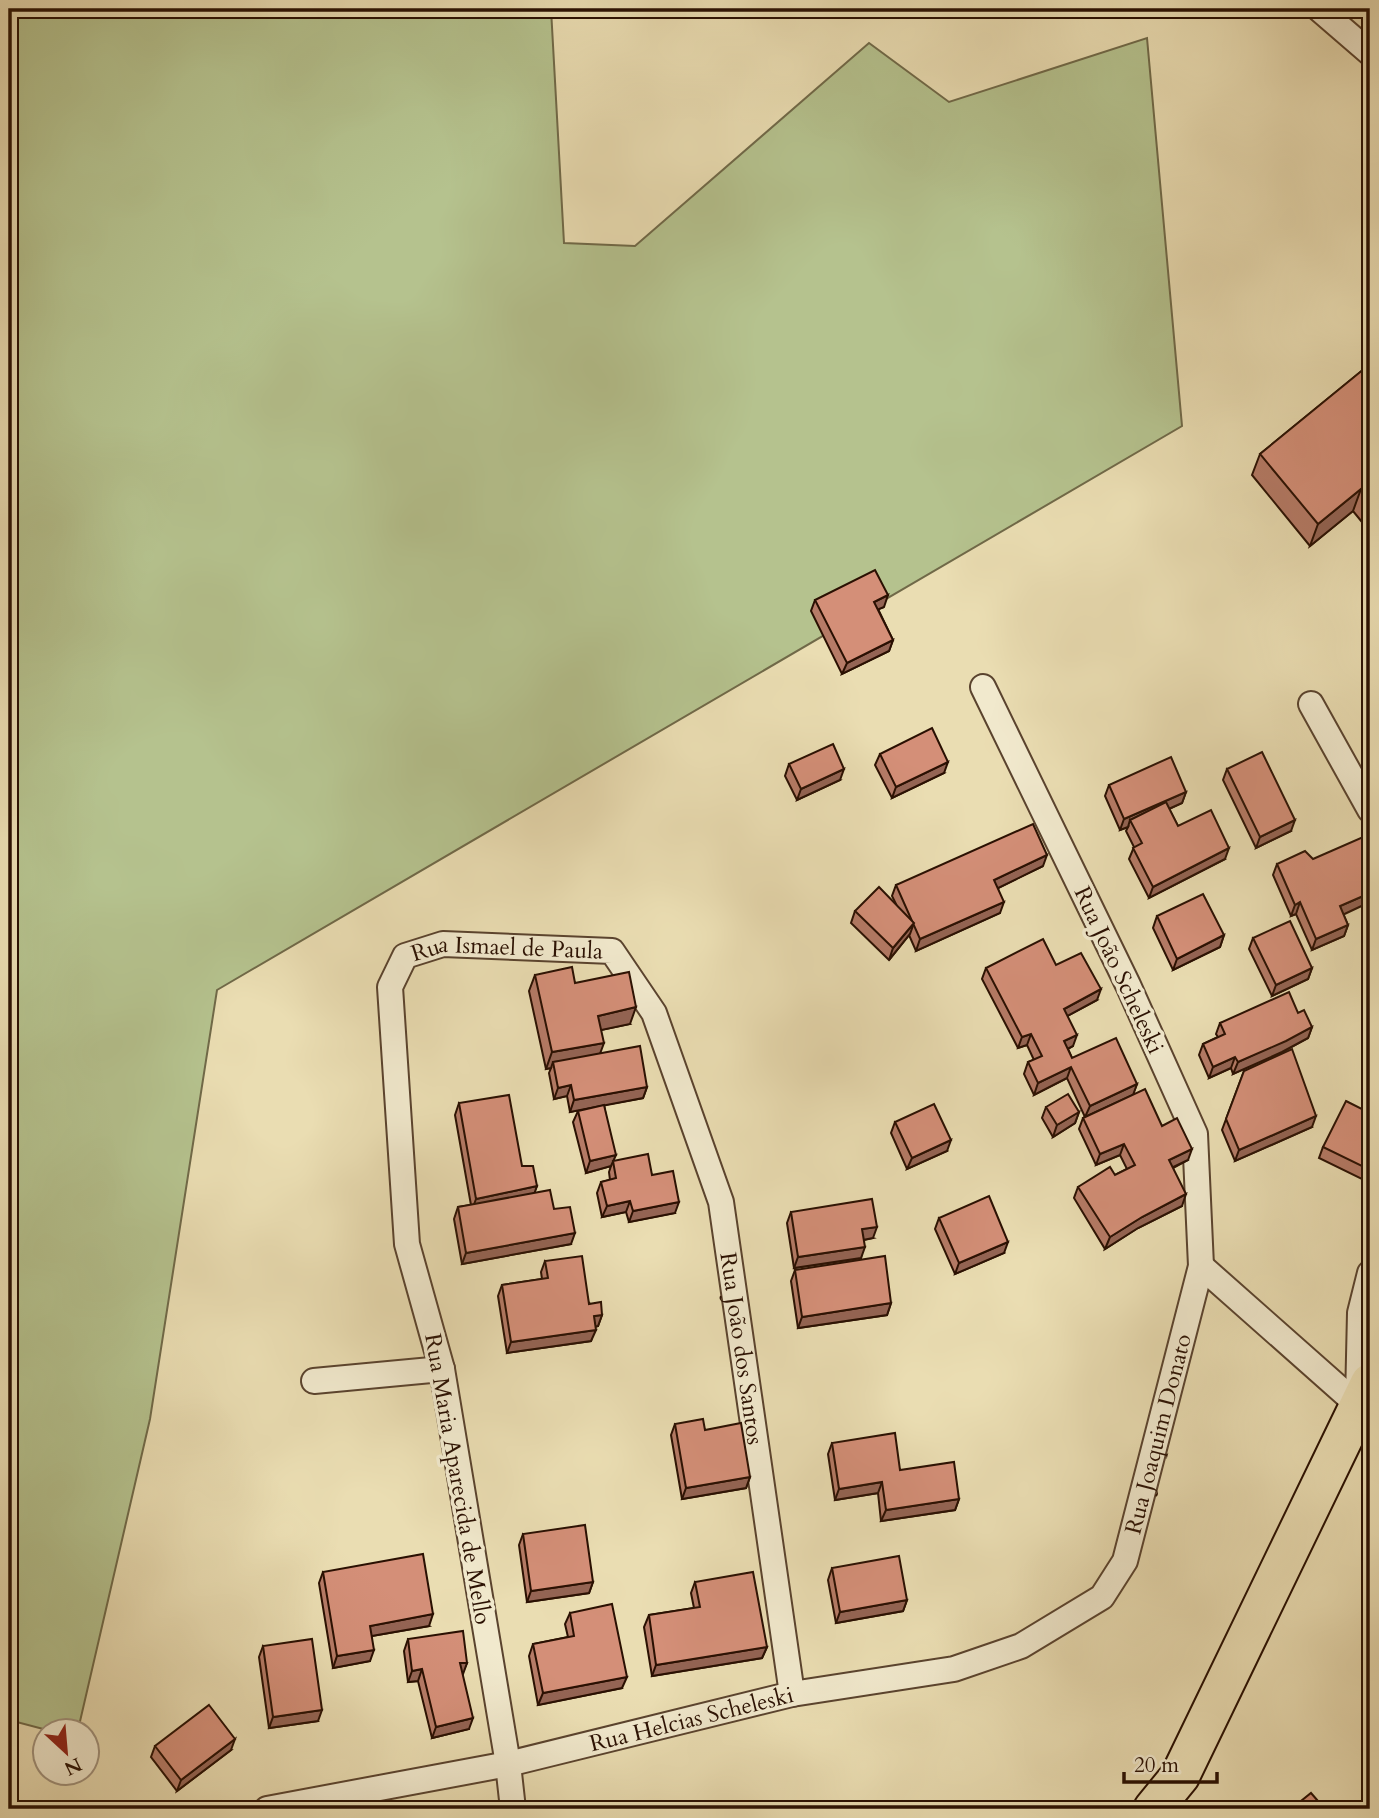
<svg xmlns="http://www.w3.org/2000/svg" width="1379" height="1818" font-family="Cardo,serif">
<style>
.green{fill:#b5c28e;stroke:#706948;stroke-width:2}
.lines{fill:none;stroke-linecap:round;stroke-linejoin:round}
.minor-casing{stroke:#5a432e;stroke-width:28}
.primary-casing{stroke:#2a1002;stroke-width:42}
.minor{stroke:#f1e9cd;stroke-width:24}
.primary{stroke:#eaddb2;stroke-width:38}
.wall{fill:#b67b67;stroke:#2a1002;stroke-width:2}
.shaded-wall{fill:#946454;stroke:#2a1002;stroke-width:2}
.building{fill:#d48f78;stroke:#2a1002;stroke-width:2}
.labels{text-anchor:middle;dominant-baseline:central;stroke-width:7;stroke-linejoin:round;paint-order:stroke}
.street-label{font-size:23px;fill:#2a1002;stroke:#f1e9cd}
</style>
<rect width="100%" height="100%" fill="#eaddb2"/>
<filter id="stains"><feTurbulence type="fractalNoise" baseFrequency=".00286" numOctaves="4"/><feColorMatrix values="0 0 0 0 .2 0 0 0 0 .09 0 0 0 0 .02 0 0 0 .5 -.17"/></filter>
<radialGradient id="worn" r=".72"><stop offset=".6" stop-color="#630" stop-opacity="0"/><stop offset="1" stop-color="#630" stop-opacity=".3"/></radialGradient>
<polygon class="green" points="9,9 551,9 564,243 635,246 869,43 949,102 1147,38 1182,426 217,990 150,1419 78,1730 47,1730 9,1720"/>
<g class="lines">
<g class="minor-casing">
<g id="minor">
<polyline points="1319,9 1370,53"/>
<polyline points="1311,704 1370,810"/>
<polyline points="1201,1266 1358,1405 1370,1404"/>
<polyline points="314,1381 442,1369"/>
<polyline points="1358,1400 1360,1313 1370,1273"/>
<path id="s1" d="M267,1809L508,1764L792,1694L954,1669L1021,1646L1102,1597L1125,1561L1201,1266L1195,1134L1128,985L983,687"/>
<path id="s2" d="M513,1809L508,1764L442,1369L407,1244L390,987L405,956L443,944L612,951L654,1013L721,1202L792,1694"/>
</g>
</g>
<g class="primary-casing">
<polyline id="primary" points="1153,1809 1180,1776 1370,1383"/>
</g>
<use href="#minor" class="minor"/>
<use href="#primary" class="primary"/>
</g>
<g class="wall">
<polygon points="1370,364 1370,532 1353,511 1310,546 1252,475 1260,454"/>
<polygon points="815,600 884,607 878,609 893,640 889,651 842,674 811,611"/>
<polygon points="880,754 944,773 892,798 875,765"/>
<polygon points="789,764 840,780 797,800 785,776"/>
<polygon points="1227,769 1291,831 1256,848 1223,780"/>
<polygon points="1109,785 1186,792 1182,803 1169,809 1178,826 1225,859 1149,898 1129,859 1134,847 1126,831 1128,827 1120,830 1105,796"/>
<polygon points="1277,864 1343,914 1348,925 1344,936 1312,950 1296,914 1291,916 1273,875"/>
<polygon points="1043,866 998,888 1000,913 916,951 909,935 889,960 851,923 855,911 896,904 892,896 896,885"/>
<polygon points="1157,916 1224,935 1220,947 1173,970 1153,928"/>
<polygon points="1253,938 1312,968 1308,979 1272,996 1249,949"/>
<polygon points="986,968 1097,1000 1067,1016 1073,1046 1068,1049 1072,1058 1137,1084 1133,1094 1162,1126 1188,1160 1173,1168 1182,1206 1138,1228 1105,1249 1074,1198 1078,1187 1115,1175 1127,1169 1120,1155 1096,1165 1079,1129 1083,1118 1085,1117 1067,1078 1034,1095 1024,1074 1028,1062 1034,1060 1027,1045 1018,1048 982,979"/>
<polygon points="535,975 575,983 630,1024 601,1030 600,1053 647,1087 643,1098 604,1105 614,1161 652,1175 675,1213 629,1222 626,1212 602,1217 597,1193 601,1182 610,1180 609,1172 611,1166 586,1173 573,1122 578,1111 593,1107 570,1112 567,1096 554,1099 549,1073 551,1068 546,1069 529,991"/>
<polygon points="1298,1013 1312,1027 1308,1038 1282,1052 1233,1074 1231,1068 1209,1078 1199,1055 1203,1044 1218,1037 1216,1034 1220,1023"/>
<polygon points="1244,1071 1312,1127 1235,1161 1222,1130"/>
<polygon points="459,1103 522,1166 537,1186 534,1193 554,1209 571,1244 462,1264 454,1219 458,1207 471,1205 455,1115"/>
<polygon points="1046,1107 1079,1112 1075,1123 1053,1137 1042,1118"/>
<polygon points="1370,1113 1370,1183 1319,1158 1323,1147"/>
<polygon points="895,1122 947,1151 907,1169 891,1133"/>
<polygon points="791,1212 873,1238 864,1240 861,1258 794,1268 787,1223"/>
<polygon points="939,1218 1004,1253 955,1274 935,1229"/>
<polygon points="545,1261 602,1315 598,1326 595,1327 591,1341 507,1353 498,1296 502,1285 542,1279 541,1272"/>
<polygon points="795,1270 891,1303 887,1315 798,1328 791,1281"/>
<polygon points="675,1424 705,1430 750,1477 746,1488 682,1499 671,1435"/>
<polygon points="832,1443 900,1470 959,1499 955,1510 881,1521 878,1493 835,1500 828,1454"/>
<polygon points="523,1534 593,1582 589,1593 527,1602 519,1545"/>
<polygon points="832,1568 907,1600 903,1611 836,1623 828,1580"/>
<polygon points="323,1572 429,1626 372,1636 370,1661 333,1668 319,1583"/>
<polygon points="695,1582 767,1647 762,1658 652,1676 644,1627 649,1615 694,1608 691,1593"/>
<polygon points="570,1613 622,1688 538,1705 529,1656 533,1644 568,1637 565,1624"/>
<polygon points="408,1639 467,1663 462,1674 469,1729 432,1738 418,1681 408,1682 404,1651"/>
<polygon points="263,1646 318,1721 269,1728 259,1657"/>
<polygon points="155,1746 231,1750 177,1791 151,1757"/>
</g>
<g class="shaded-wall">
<polygon points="1361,489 1353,511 1310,546 1318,524"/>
<polygon points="888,595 884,607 870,613 874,602"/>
<polygon points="893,640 889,651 842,674 847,663"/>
<polygon points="948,762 944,773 892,798 896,787"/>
<polygon points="844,769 840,780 797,800 801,789"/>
<polygon points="1186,792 1182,803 1133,825 1130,820 1128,827 1120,830 1124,819"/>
<polygon points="1295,820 1291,831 1256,848 1260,837"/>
<polygon points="1229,848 1225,859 1149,898 1153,887"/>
<polygon points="1047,855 1043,866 990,892 994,880"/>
<polygon points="1370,893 1370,902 1336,918 1340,906"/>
<polygon points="1004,902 1000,913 916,951 920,939"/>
<polygon points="1300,902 1296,914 1291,916 1295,905"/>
<polygon points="914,923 910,934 889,960 893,948"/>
<polygon points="1348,925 1344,936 1312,950 1316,939"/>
<polygon points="1224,935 1220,947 1173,970 1177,959"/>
<polygon points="1312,968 1308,979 1272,996 1276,985"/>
<polygon points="1101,989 1097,1000 1060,1020 1064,1009"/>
<polygon points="636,1007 630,1024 592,1032 598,1016"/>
<polygon points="1312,1027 1308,1038 1282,1052 1233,1074 1238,1062"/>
<polygon points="1031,1034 1027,1045 1018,1048 1022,1037"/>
<polygon points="1077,1035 1073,1046 1060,1053 1064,1041"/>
<polygon points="604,1043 598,1059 553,1062 551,1068 546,1069 552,1052"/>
<polygon points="1235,1057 1231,1068 1209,1078 1213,1067"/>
<polygon points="1071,1067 1067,1078 1034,1095 1038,1083"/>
<polygon points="1137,1084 1133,1095 1085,1117 1090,1106"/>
<polygon points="571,1085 567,1096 554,1099 558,1088"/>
<polygon points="647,1087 643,1098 570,1112 574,1100"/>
<polygon points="1079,1112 1075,1123 1053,1137 1057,1125"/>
<polygon points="1316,1116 1312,1127 1235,1161 1239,1150"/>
<polygon points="951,1140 947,1151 907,1169 912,1158"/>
<polygon points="1124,1144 1120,1155 1096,1165 1100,1154"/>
<polygon points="1192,1149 1188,1160 1165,1171 1169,1160"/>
<polygon points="616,1155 611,1166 586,1173 590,1161"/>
<polygon points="537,1186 533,1197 472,1210 476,1199"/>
<polygon points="1186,1194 1182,1206 1138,1228 1105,1249 1110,1237 1142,1217"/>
<polygon points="630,1201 626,1212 602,1217 607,1206"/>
<polygon points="679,1202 675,1213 629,1222 633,1211"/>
<polygon points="877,1227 873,1238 858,1241 862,1229"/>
<polygon points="575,1233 571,1244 462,1264 466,1253"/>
<polygon points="1008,1242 1004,1253 955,1274 959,1263"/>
<polygon points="865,1247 861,1258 794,1268 798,1257"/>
<polygon points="891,1303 887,1315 798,1328 802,1317"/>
<polygon points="602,1315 598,1326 590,1327 594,1316"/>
<polygon points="596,1330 591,1341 507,1353 511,1342"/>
<polygon points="750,1477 746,1488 682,1499 686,1488"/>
<polygon points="882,1482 878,1493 835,1500 839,1489"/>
<polygon points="959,1499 955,1510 881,1521 886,1510"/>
<polygon points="593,1582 589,1593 527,1602 531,1591"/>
<polygon points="907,1600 903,1611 836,1623 840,1612"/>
<polygon points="433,1614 429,1626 366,1637 370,1626"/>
<polygon points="767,1647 762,1658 652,1676 656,1665"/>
<polygon points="374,1650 370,1661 333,1668 337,1656"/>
<polygon points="460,1663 467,1663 463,1674 456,1675"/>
<polygon points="422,1669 418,1681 408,1682 412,1671"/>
<polygon points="627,1677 622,1688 538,1705 543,1693"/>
<polygon points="322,1710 318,1721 269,1728 273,1717"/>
<polygon points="473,1718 469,1729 432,1738 436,1727"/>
<polygon points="235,1739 231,1750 177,1791 181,1780"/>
</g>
<g class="building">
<polygon points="1370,364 1370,501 1361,489 1318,524 1260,454"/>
<polygon points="875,570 888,595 874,602 893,640 847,663 815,600"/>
<polygon points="932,728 948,762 896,787 880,754"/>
<polygon points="833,744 844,769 801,789 789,764"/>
<polygon points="1262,752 1295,820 1260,837 1227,769"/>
<polygon points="1171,757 1186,792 1124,819 1109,785"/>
<polygon points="1166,802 1178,826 1211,810 1229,848 1153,887 1133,848 1142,843 1130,820"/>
<polygon points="1033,824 1047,855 994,880 1004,902 920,939 896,885"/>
<polygon points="1370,834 1370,893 1340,906 1348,925 1316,939 1300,902 1295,905 1277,864 1305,851 1313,859"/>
<polygon points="879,887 914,923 893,948 855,911"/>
<polygon points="1203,894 1224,935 1177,959 1157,916"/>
<polygon points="1290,921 1312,968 1276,985 1253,938"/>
<polygon points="1043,939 1056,965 1081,953 1101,989 1064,1009 1077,1035 1064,1041 1072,1058 1116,1038 1137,1084 1090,1106 1071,1067 1038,1083 1028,1062 1042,1056 1031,1034 1022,1037 986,968"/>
<polygon points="572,967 575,983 629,972 636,1007 598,1016 604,1043 552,1052 535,975"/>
<polygon points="1289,992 1298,1013 1304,1010 1312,1027 1286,1041 1238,1062 1235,1057 1213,1067 1203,1044 1225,1034 1220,1023"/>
<polygon points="640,1046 647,1087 574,1100 571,1085 558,1088 553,1062"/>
<polygon points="1292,1049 1316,1116 1239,1150 1226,1119 1244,1071"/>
<polygon points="1145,1089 1162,1126 1177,1118 1192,1149 1169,1160 1186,1194 1142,1217 1110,1237 1078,1187 1110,1167 1115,1175 1135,1165 1124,1144 1100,1154 1083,1118"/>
<polygon points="1068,1094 1079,1112 1057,1125 1046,1107"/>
<polygon points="509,1095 522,1166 533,1166 537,1186 476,1199 459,1103"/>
<polygon points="1346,1101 1370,1113 1370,1170 1323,1147"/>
<polygon points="934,1104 951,1140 912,1158 895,1122"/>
<polygon points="604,1105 616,1155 590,1161 578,1111"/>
<polygon points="648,1154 652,1175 673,1171 679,1202 633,1211 630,1201 607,1206 601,1182 616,1178 613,1161"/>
<polygon points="550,1190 554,1209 570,1207 575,1233 466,1253 458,1207"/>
<polygon points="989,1196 1008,1242 959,1263 939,1218"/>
<polygon points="872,1199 877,1227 862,1229 865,1247 798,1257 791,1212"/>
<polygon points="582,1256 589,1304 601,1302 602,1315 594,1316 596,1330 511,1342 502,1285 548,1278 545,1261"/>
<polygon points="885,1256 891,1303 802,1317 795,1270"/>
<polygon points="703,1419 705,1430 741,1423 750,1477 686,1488 675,1424"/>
<polygon points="895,1433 900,1470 954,1462 959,1499 886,1510 882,1482 839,1489 832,1443"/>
<polygon points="585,1525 593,1582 531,1591 523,1534"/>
<polygon points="423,1554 433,1614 370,1626 374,1650 337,1656 323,1572"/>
<polygon points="899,1556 907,1600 840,1612 832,1568"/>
<polygon points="753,1572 767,1647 656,1665 649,1615 700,1607 695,1582"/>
<polygon points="612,1604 627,1677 543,1693 533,1644 574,1636 570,1613"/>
<polygon points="463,1631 467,1663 460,1663 473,1718 436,1727 422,1669 412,1671 408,1639"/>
<polygon points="312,1639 322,1710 273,1717 263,1646"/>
<polygon points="209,1705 235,1739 181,1780 155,1746"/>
<polygon points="1311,1793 1325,1809 1291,1809"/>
</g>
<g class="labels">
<g class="street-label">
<text stroke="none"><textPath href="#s2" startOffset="971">Rua Ismael de Paula</textPath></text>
<text transform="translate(1119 970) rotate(65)">Rua João Scheleski</text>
<text stroke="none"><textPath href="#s2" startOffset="1500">Rua João dos Santos</textPath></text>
<text stroke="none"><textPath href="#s1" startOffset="1041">Rua Joaquim Donato</textPath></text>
<text transform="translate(458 1479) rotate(80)">Rua Maria Aparecida de Mello</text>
<text stroke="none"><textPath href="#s1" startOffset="434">Rua Helcias Scheleski</textPath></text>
</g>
</g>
<rect width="1379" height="1818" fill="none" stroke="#eaddb2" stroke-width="35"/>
<rect x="10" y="10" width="1358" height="1797" fill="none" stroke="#2a1002" stroke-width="3.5"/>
<rect x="18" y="18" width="1344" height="1783" fill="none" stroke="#2a1002" stroke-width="2"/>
<g transform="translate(66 1752) rotate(154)"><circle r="33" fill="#f1e9cd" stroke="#a1927c" stroke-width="2"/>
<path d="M0-5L12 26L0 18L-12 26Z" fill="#8f2418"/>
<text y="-10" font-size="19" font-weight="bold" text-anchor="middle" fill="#2a1002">N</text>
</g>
<path d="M1124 1772v10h93v-10" fill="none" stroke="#2a1002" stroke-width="3.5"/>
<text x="1134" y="1772" font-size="21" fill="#2a1002" stroke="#f1e9cd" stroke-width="5" paint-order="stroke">20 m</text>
<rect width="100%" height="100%" filter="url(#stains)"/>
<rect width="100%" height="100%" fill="url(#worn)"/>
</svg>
